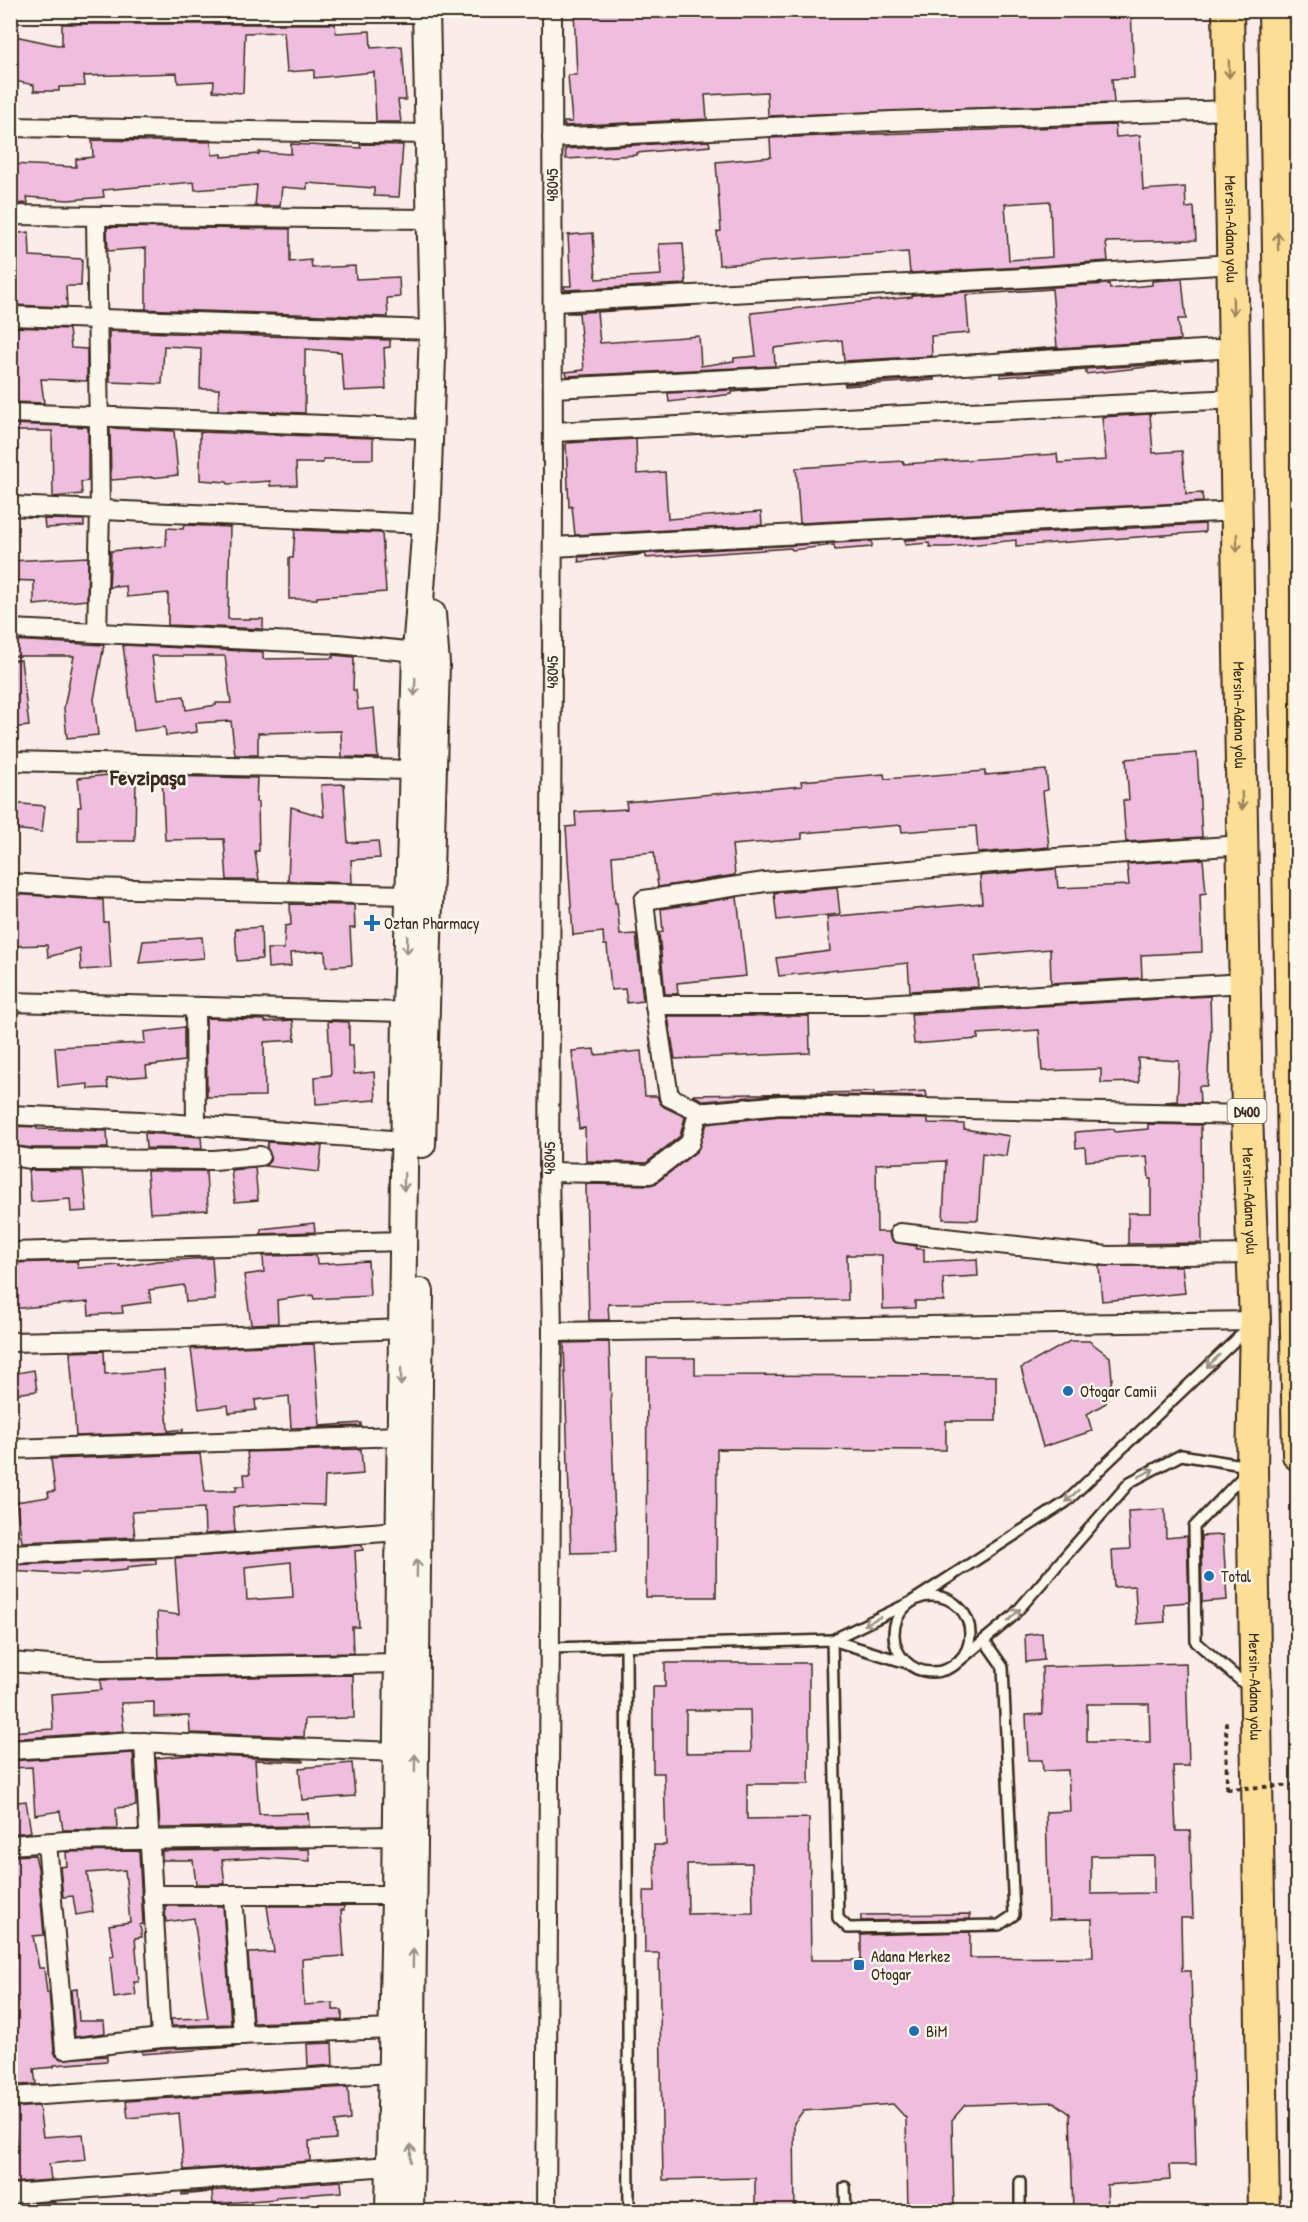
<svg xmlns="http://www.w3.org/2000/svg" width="1308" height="2222" font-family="'Patrick Hand',sans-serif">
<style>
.building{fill:#efbedf;stroke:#3b2a1e;stroke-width:1.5;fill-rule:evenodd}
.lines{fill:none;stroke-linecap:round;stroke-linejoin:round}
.service-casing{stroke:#3b2a1e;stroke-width:14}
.minor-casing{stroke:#3b2a1e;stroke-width:22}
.secondary-casing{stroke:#3b2a1e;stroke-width:30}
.trunk-casing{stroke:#3b2a1e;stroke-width:34}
.path{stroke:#3b2a1e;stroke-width:4;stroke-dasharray:4.5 4.5;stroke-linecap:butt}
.service{stroke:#fbf7ec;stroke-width:9}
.minor{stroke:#fbf7ec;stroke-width:18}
.secondary{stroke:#fbf7ec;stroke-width:26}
.trunk{stroke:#fdde96;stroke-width:30}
.path-bridge{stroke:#3b2a1e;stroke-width:4;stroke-dasharray:4.5 4.5;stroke-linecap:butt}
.oneway{stroke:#9c845a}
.oneway2{stroke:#9b9085}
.poi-dot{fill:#1f6fb2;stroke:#fbf7ec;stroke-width:2}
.labels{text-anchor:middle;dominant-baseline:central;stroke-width:5;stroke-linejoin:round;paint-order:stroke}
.shield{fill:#fbf7ec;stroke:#75685c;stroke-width:1.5}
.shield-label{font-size:15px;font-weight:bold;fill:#3b2a1e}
.street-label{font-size:16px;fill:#3b2a1e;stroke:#fbf7ec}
.poi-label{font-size:16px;fill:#3b2a1e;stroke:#fbf7ec;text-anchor:start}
.district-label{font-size:22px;font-weight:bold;fill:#3b2a1e;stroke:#fbf7ec}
</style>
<rect width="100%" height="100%" fill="#f9ece9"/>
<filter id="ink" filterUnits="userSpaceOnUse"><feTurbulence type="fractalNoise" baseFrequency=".0167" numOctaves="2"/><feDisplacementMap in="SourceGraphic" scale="12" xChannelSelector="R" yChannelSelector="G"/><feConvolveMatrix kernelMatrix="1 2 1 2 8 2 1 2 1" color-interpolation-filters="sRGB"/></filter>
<g filter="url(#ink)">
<g class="building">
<polygon points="574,10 1131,10 1134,78 1112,79 1114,103 768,116 767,92 705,95 707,119 564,126 564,122 572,122 568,75 577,75"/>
<polygon points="62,24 335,24 336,33 370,31 371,48 402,46 406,100 398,100 401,122 376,122 374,72 314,78 314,70 287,72 284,32 245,33 243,93 213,91 214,81 178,83 177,73 84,76 85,86 59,87 59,91 34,91 34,85 10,80 10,35 62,46"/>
<path d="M1115,125L1116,137L1140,135L1143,190L1185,187L1186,208L1194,207L1196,240L1106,242L1108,261L1023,267L910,273L908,252L719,265L717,232L721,231L716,162L771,157L770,138ZM1050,201L1052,257L1009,260L1005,204Z"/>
<polygon points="92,140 211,142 212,155 222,154 222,157 259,154 259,152 291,154 291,144 361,148 360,144 403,145 399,197 374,196 374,188 307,183 307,189 282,187 280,206 255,206 257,185 195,190 194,182 103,190 104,197 68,200 27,197 28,203 10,204 10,164 76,167 76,159 93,157"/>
<polygon points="709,141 710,146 637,153 637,155 566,159 565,149"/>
<polygon points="107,227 290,229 290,262 311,260 312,268 355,266 356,279 399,277 400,297 387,298 388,317 138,309 146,309 146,248 108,251"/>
<polygon points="29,232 30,256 82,259 81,286 66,286 67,307 10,305 10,234"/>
<polygon points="593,233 596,279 661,275 659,244 683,243 686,284 565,290 564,286 571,286 568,235"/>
<polygon points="1182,279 1186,319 1178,319 1180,340 998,352 1057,347 1052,289 966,295 969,333 931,336 932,356 844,361 842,340 774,348 775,366 567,376 566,372 584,370 579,313 566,313 692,306 597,312 600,343 699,336 701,366 734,361 734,358 756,356 751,313 912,297 912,295 1109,284 1110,289 1152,285 1152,281"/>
<polygon points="10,327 69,329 71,348 87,349 87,381 41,379 44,403 10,402"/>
<polygon points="109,331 390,340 390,347 384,348 386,389 344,391 341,352 305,349 305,413 218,410 219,389 200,389 201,348 164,346 162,384 110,382"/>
<polygon points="1182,363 1086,374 1086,370 1000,377 1000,374"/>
<polygon points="934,378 934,380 845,386 845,384"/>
<polygon points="776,388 732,392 732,394 669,402 668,393"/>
<polygon points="1150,414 1153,453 1182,451 1186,494 1202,493 1203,502 800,523 796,468 903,461 903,464 1057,454 1058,463 1106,460 1102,417"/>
<polygon points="10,424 88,427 88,481 81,482 82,494 53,497 52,431 10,431"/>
<polygon points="110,428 174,431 178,475 151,478 151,477 111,480"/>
<polygon points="200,432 373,438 373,459 323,459 323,463 296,463 297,485 270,486 270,481 228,484 227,482 200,480"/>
<polygon points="636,439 637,474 665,472 668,519 761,512 762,525 575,535 572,506 569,507 566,443"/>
<polygon points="44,519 84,520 84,526 45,528"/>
<polygon points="1205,524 1205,532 1016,546 1016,540 949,547 930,547 929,543 905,545 905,540"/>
<polygon points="184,525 230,527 228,619 263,619 263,629 168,625 168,593 127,597 126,586 116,587 116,585 109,588 111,551 166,546 167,528 183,529"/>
<polygon points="295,530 382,533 386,592 317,597 317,599 289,599 289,558 293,558"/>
<polygon points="872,541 872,547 835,550 834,545 792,550 791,548 646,558 646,554 579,562 578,557"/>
<polygon points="88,557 87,600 34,605 34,581 10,580 10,561"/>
<polygon points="10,640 104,645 94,699 98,735 67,738 64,708 74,656 10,656"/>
<path d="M123,645L263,652V659L333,658V655L354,657L353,690H356L358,710L374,708L378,758L342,757L341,731L258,733V755H235L231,721L196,723L197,732L166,736L165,727L134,731ZM152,656H225L231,703H216V705L186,710L184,696L158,699Z"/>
<polygon points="10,660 21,660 29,726 10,728"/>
<polygon points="1197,753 1202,837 1126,842 1123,800 1129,800 1126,759"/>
<polygon points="1046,770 1048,790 1043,791 1049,847 978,853 976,826 902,832 901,825 802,833 802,839 732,845 735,875 658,887 654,852 612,856 615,903 617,903 620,935 636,934 643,1001 627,1003 625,989 611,990 607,945 604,945 603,932 573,935 566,827 576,826 575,812 627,809 626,802 802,786 801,781 884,774 885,779 985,771 985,775"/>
<polygon points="109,775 136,775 135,841 78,841 78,807 81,807 78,778"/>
<polygon points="162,776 257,778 256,802 258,802 259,851 255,851 259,880 227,880 224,839 165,840"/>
<polygon points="344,784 348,843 378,841 380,858 351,860 352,883 288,881 291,807 324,817 321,785"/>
<polygon points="10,803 45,806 42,832 10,829"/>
<polygon points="1203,859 1206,893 1200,894 1202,952 1141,955 1142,978 1051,983 1050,949 975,956 978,987 910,991 908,963 779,976 776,958 830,951 827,917 982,903 980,876 1056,869 1058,888 1129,885 1127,864"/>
<polygon points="837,887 840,914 777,920 774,893"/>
<polygon points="10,894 103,900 104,922 108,922 111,968 81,970 80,948 48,957 47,945 10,946"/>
<polygon points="737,897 746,976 677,983 678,994 665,994 659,933 663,932 661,909"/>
<polygon points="290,904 354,905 355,928 350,928 352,965 326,967 325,951 290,953 291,966 268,968 267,949 284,949 285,926 291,925"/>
<polygon points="261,927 262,959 237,961 235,929"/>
<polygon points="202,937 204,958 139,963 143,941"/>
<polygon points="1210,996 1211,1030 1207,1086 1199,1086 1200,1103 1164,1102 1177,1101 1179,1061 1138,1058 1139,1082 1101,1083 1101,1069 1042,1071 1039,1030 978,1034 978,1039 914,1044 911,1014"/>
<polygon points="668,1016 809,1016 810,1053 675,1059"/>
<polygon points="206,1018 265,1020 265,1022 293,1020 295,1040 264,1042 265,1096 207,1097"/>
<polygon points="328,1021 349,1022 349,1045 353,1045 354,1074 374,1072 376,1100 316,1104 315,1077 331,1075"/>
<polygon points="184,1027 184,1061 146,1066 147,1076 107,1079 108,1088 88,1089 88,1084 58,1087 55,1047 145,1043 144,1032"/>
<polygon points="594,1049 595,1055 641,1051 645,1096 657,1096 660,1103 664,1107 685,1117 680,1136 646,1163 586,1161 585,1128 579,1129 572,1051"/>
<polygon points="926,1091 927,1097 781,1094 705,1101 692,1095 874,1092 874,1094"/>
<polygon points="781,1116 928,1119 928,1123 964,1124 964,1129 1009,1136 1006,1156 982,1153 978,1220 943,1219 946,1161 876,1164 877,1232 889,1232 890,1238 894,1242 916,1246 916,1249 924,1249 924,1262 977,1259 978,1276 943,1278 944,1301 915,1301 915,1308 883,1309 882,1255 847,1255 848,1300 608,1304 609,1320 589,1320 586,1184 650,1185 656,1183 697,1151 707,1124"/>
<polygon points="1148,1124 1201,1125 1202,1243 1128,1244 1128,1213 1151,1213 1151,1179 1149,1179 1147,1156 1086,1161 1085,1147 1076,1148 1075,1132 1114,1129 1115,1132 1148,1129"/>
<polygon points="10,1126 37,1127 37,1129 107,1131 108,1148 32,1148 10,1145"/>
<polygon points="145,1133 201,1137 202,1149 146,1148"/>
<polygon points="268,1142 322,1146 319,1172 265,1166 270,1161 271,1156 267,1148"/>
<polygon points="255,1168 258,1200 235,1202 231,1170"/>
<polygon points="29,1170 83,1171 87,1211 71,1212 70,1199 31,1202"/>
<polygon points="147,1171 206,1171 208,1210 150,1213"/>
<polygon points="314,1223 315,1232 261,1234 261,1229"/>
<polygon points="316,1255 317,1264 368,1261 370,1296 314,1299 313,1295 277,1300 278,1323 251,1324 244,1275 264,1272 263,1256"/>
<polygon points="212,1258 215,1300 186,1302 184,1285 149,1290 151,1302 122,1306 123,1313 89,1315 88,1302 10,1309 10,1263 77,1261 78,1268 120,1265 120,1267 157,1261"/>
<polygon points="1099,1266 1182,1266 1185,1293 1102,1301"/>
<polygon points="1070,1341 1089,1341 1110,1357 1112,1379 1106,1403 1087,1414 1092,1431 1043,1447 1021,1368"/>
<polygon points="609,1342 616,1552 571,1553 564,1343"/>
<polygon points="314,1344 320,1426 361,1423 361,1426 291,1428 289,1396 255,1400 256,1410 229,1413 228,1405 199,1409 191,1349"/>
<polygon points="104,1351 105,1374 164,1370 168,1431 183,1429 183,1432 76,1436 70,1352"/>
<polygon points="647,1358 695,1358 695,1375 996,1376 996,1421 946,1421 946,1450 717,1449 716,1597 646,1597"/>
<polygon points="34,1370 37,1391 14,1394 11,1374"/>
<polygon points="361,1449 363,1474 325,1477 324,1505 283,1504 233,1507 235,1532 205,1534 204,1508 132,1512 135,1537 22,1542 16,1502 49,1497 48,1492 55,1491 51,1459 200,1454 205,1491 236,1491 236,1486 245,1486 244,1474 250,1474 247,1452"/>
<polygon points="1165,1509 1166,1538 1187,1536 1189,1602 1164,1604 1165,1622 1137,1624 1135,1586 1114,1587 1112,1550 1130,1549 1128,1511"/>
<polygon points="1223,1535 1227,1600 1202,1602 1201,1536"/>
<path d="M362,1545L363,1550L355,1551L359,1627H352L353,1653L159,1657L157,1612L179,1615L175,1558ZM291,1562L293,1597L247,1600L245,1567Z"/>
<polygon points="156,1559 156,1564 127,1567 127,1570 75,1575 10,1571 10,1565"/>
<polygon points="1042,1633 1044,1660 1026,1662 1025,1635"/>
<path d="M665,1663H809V1784H747V1819L809,1818L811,1960H861V1935L970,1932V1958L1093,1957L1092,1919L1049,1920L1046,1812L1070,1811L1068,1770L1043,1771L1042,1760H1028L1026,1715L1043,1714L1042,1667L1186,1663L1189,1766H1173L1176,1831H1190L1193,1918H1181L1182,1971H1191L1196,2165H1169L1170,2180L1107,2185L1108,2211H1073L1070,2114L1054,2102L965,2105L952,2120L954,2211H908L906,2118L893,2104L803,2111L794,2123L795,2211H755V2178L663,2180L659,1953H645L644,1891H655L654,1845H666L664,1773H653V1687H665ZM1087,1704H1149L1150,1742H1087ZM686,1710H750L751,1752L686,1753ZM1154,1855V1893L1091,1894V1856ZM752,1863L753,1913L688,1914L687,1864Z"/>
<polygon points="353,1675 354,1718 305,1719 304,1737 190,1733 189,1716 154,1717 154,1702 121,1703 124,1731 10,1739 10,1732 53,1729 51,1694 101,1690 100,1680"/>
<polygon points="133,1753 136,1806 116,1808 117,1829 63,1830 60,1811 35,1815 32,1767 10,1768 10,1761"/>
<polygon points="190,1755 303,1760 303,1762 255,1760 259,1814 308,1813 309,1826 160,1828 156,1758"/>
<polygon points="352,1763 355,1796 302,1800 299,1768"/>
<polygon points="26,1801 31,1832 10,1834 10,1803"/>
<polygon points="309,1849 310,1861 260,1858 222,1860 225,1884 196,1884 193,1860 162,1860 162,1851"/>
<polygon points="139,1851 143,1924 140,1925 142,1937 135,1938 139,1982 134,1982 136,1995 114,1998 110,1957 114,1956 109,1925 130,1922 125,1870 87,1873 93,1912 76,1915 73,1896 63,1897 60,1867 67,1866 66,1852"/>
<polygon points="35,1855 38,1868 44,1935 33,1936 39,1968 44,1968 47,1993 49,1992 54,2051 56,2056 61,2059 107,2056 107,2061 54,2065 54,2067 34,2069 36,2084 19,2085 12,2001 10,2001 10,1856"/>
<polygon points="165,1906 223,1906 231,2024 172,2026 171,2019 208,2018 194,1918 166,1922"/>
<polygon points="267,1906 344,1906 344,1910 341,1910 344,1956 302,1959 304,2005 333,2003 333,2010 342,2010 342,2020 253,2023 248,1953 274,1952"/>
<polygon points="970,1914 970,1919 861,1921 861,1915"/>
<polygon points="77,1989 79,2021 104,2021 105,2033 75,2037 71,1990"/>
<polygon points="332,2043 333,2065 308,2067 307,2044"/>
<polygon points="241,2046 234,2047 142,2054 142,2051 162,2049"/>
<polygon points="348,2087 350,2120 335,2122 336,2139 309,2141 310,2161 184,2170 179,2113 128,2118 126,2101"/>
<polygon points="39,2106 43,2137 83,2134 86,2160 49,2164 51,2180 10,2183 10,2144 16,2143 12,2108"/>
<polygon points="341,2181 342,2192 276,2197 276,2199 213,2204 212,2192 182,2195 182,2193"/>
<polygon points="55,2202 55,2209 12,2211 11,2205"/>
</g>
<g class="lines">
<g class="service-casing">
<g id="service">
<polyline points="1244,1475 1194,1527 1196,1642 1248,1687"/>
<circle cx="932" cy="1634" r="38"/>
<polyline points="832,1640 838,1918 848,1928 999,1925 1014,1915 1003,1667 984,1640"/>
<polyline points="832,1640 911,1602 1066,1502 1247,1329"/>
<polyline points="626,1646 629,2212"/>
<polyline points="551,1648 832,1640 907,1663"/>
<polyline points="953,1666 1012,1617 1130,1482 1181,1455 1248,1466"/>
<polyline points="1020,2182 1020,2212"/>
<polyline points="845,2187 846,2212"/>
</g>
</g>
<g class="minor-casing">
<g id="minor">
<polyline points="10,13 426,13"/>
<polyline points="10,127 430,134"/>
<polyline points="552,138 892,121 1230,110"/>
<polyline points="1277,173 1298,174"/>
<polyline points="10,215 430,219"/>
<polyline points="96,217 100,510 97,633"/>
<polyline points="553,302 1024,278 1232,264"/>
<polyline points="10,316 433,330"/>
<polyline points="553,388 772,377 1234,348"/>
<polyline points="10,413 429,429"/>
<polyline points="553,432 1235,399"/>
<polyline points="10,506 426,524"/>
<polyline points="553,547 1237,511"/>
<polyline points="10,629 338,644 416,652"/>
<polyline points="10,761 412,770"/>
<polyline points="10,883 86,888 409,895"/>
<polyline points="10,1002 406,1012"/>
<polyline points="655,1005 865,1005 1245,983"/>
<polyline points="195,1007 196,1126"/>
<polyline points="704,1113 669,1097 655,1005 644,900 765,882 1056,858 1243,845"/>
<polyline points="10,1115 140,1121 404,1141"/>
<polyline points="10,1156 31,1159 214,1160 260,1156"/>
<polyline points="549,1172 650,1174 690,1143 698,1113 781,1105 1247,1115"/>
<polyline points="900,1233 1108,1256 1253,1254"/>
<polyline points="10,1252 403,1241"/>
<polyline points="552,1332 1255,1321"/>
<polyline points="10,1342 190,1338 402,1329"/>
<polyline points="10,1449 401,1436"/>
<polyline points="10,1554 197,1546 399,1531"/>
<polyline points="10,1662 102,1669 398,1663"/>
<polyline points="144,1742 161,2038"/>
<polyline points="10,1750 135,1742 397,1752"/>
<polyline points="47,1843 65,2049 161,2038 392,2029"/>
<polyline points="10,1845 66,1841 396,1836"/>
<polyline points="152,1895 395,1895"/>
<polyline points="233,1895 243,2035"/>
<polyline points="10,2097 391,2073"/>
<polyline points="10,2194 389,2166"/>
<path id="s1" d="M546,2212L552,1332L549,1172L553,496L552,10"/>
</g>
</g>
<g class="secondary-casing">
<g id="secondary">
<polyline points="422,1144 436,664 432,614"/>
<polyline points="389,2212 395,1895 406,1012 416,652 426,524 433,330 426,10"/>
<polyline points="410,2212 420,1292"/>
</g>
</g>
<g class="trunk-casing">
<g id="trunk">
<path id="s2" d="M1228,10L1247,1115L1255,1321L1252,1467L1264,2212"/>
<polyline points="1274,10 1298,1455"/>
</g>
</g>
<polyline class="path" points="1227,1789 1226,1723 1231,1723"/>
<use href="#service" class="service"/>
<use href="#minor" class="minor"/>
<use href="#secondary" class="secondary"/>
<use href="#trunk" class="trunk"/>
<polyline class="path-bridge" points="1227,1789 1298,1785"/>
</g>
<defs><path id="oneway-shaft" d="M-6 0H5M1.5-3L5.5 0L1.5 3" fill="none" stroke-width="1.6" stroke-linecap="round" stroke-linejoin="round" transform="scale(1.5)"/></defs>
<g class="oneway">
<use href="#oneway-shaft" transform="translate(1229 69) rotate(89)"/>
<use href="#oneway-shaft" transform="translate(1278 241) rotate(-91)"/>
<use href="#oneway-shaft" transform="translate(1233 306) rotate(89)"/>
<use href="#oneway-shaft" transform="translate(1237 543) rotate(89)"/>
<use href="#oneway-shaft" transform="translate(1242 801) rotate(89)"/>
</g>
<g class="oneway2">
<use href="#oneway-shaft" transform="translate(415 687) rotate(92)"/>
<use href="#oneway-shaft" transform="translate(407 945) rotate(92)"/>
<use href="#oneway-shaft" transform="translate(404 1182) rotate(91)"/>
<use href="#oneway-shaft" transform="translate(1213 1361) rotate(136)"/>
<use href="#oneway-shaft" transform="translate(401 1377) rotate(91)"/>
<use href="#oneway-shaft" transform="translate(1146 1473) rotate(-28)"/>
<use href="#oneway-shaft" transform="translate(1072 1496) rotate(137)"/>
<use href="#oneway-shaft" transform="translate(417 1568) rotate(-89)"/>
<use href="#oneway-shaft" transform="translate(1014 1615) rotate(-46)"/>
<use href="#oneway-shaft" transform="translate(872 1621) rotate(154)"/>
<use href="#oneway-shaft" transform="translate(415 1763) rotate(-89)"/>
<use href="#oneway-shaft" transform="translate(413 1958) rotate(-89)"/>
<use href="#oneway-shaft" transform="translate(411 2153) rotate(-89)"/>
</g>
</g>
<g class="poi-dot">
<path d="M369 914h6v6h6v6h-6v6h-6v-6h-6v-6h6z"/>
<circle cx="1068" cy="1391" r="6"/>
<circle cx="1209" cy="1576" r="6"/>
<rect x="853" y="1959" width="12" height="12" rx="3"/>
<circle cx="914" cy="2031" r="6"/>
</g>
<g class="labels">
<rect class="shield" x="1227.5" y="1099" width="39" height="24" rx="4.5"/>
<g class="shield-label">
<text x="1247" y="1111">D400</text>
</g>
<g class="street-label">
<text transform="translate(552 185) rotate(-90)">48045</text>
<text stroke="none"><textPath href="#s2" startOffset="219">Mersin-Adana yolu</textPath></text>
<text stroke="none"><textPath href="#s1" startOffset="1540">48045</textPath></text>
<text stroke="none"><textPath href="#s2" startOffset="705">Mersin-Adana yolu</textPath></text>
<text stroke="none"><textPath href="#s1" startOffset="1054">48045</textPath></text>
<text stroke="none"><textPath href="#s2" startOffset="1191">Mersin-Adana yolu</textPath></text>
<text stroke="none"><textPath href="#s2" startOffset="1677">Mersin-Adana yolu</textPath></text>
</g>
<g class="poi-label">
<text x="384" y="923">Oztan Pharmacy</text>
<text x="1080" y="1391">Otogar Camii</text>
<text x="1221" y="1576">Total</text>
<text x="871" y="1956">Adana Merkez<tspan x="871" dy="18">Otogar</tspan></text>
<text x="926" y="2031">BiM</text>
</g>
<g class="district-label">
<text x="148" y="777">Fevzipaşa</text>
</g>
</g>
<rect width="1308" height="2222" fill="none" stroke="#fbf7ec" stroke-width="36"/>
<rect x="18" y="18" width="1272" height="2186" fill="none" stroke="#3b2a1e" stroke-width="2" filter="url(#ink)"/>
</svg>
